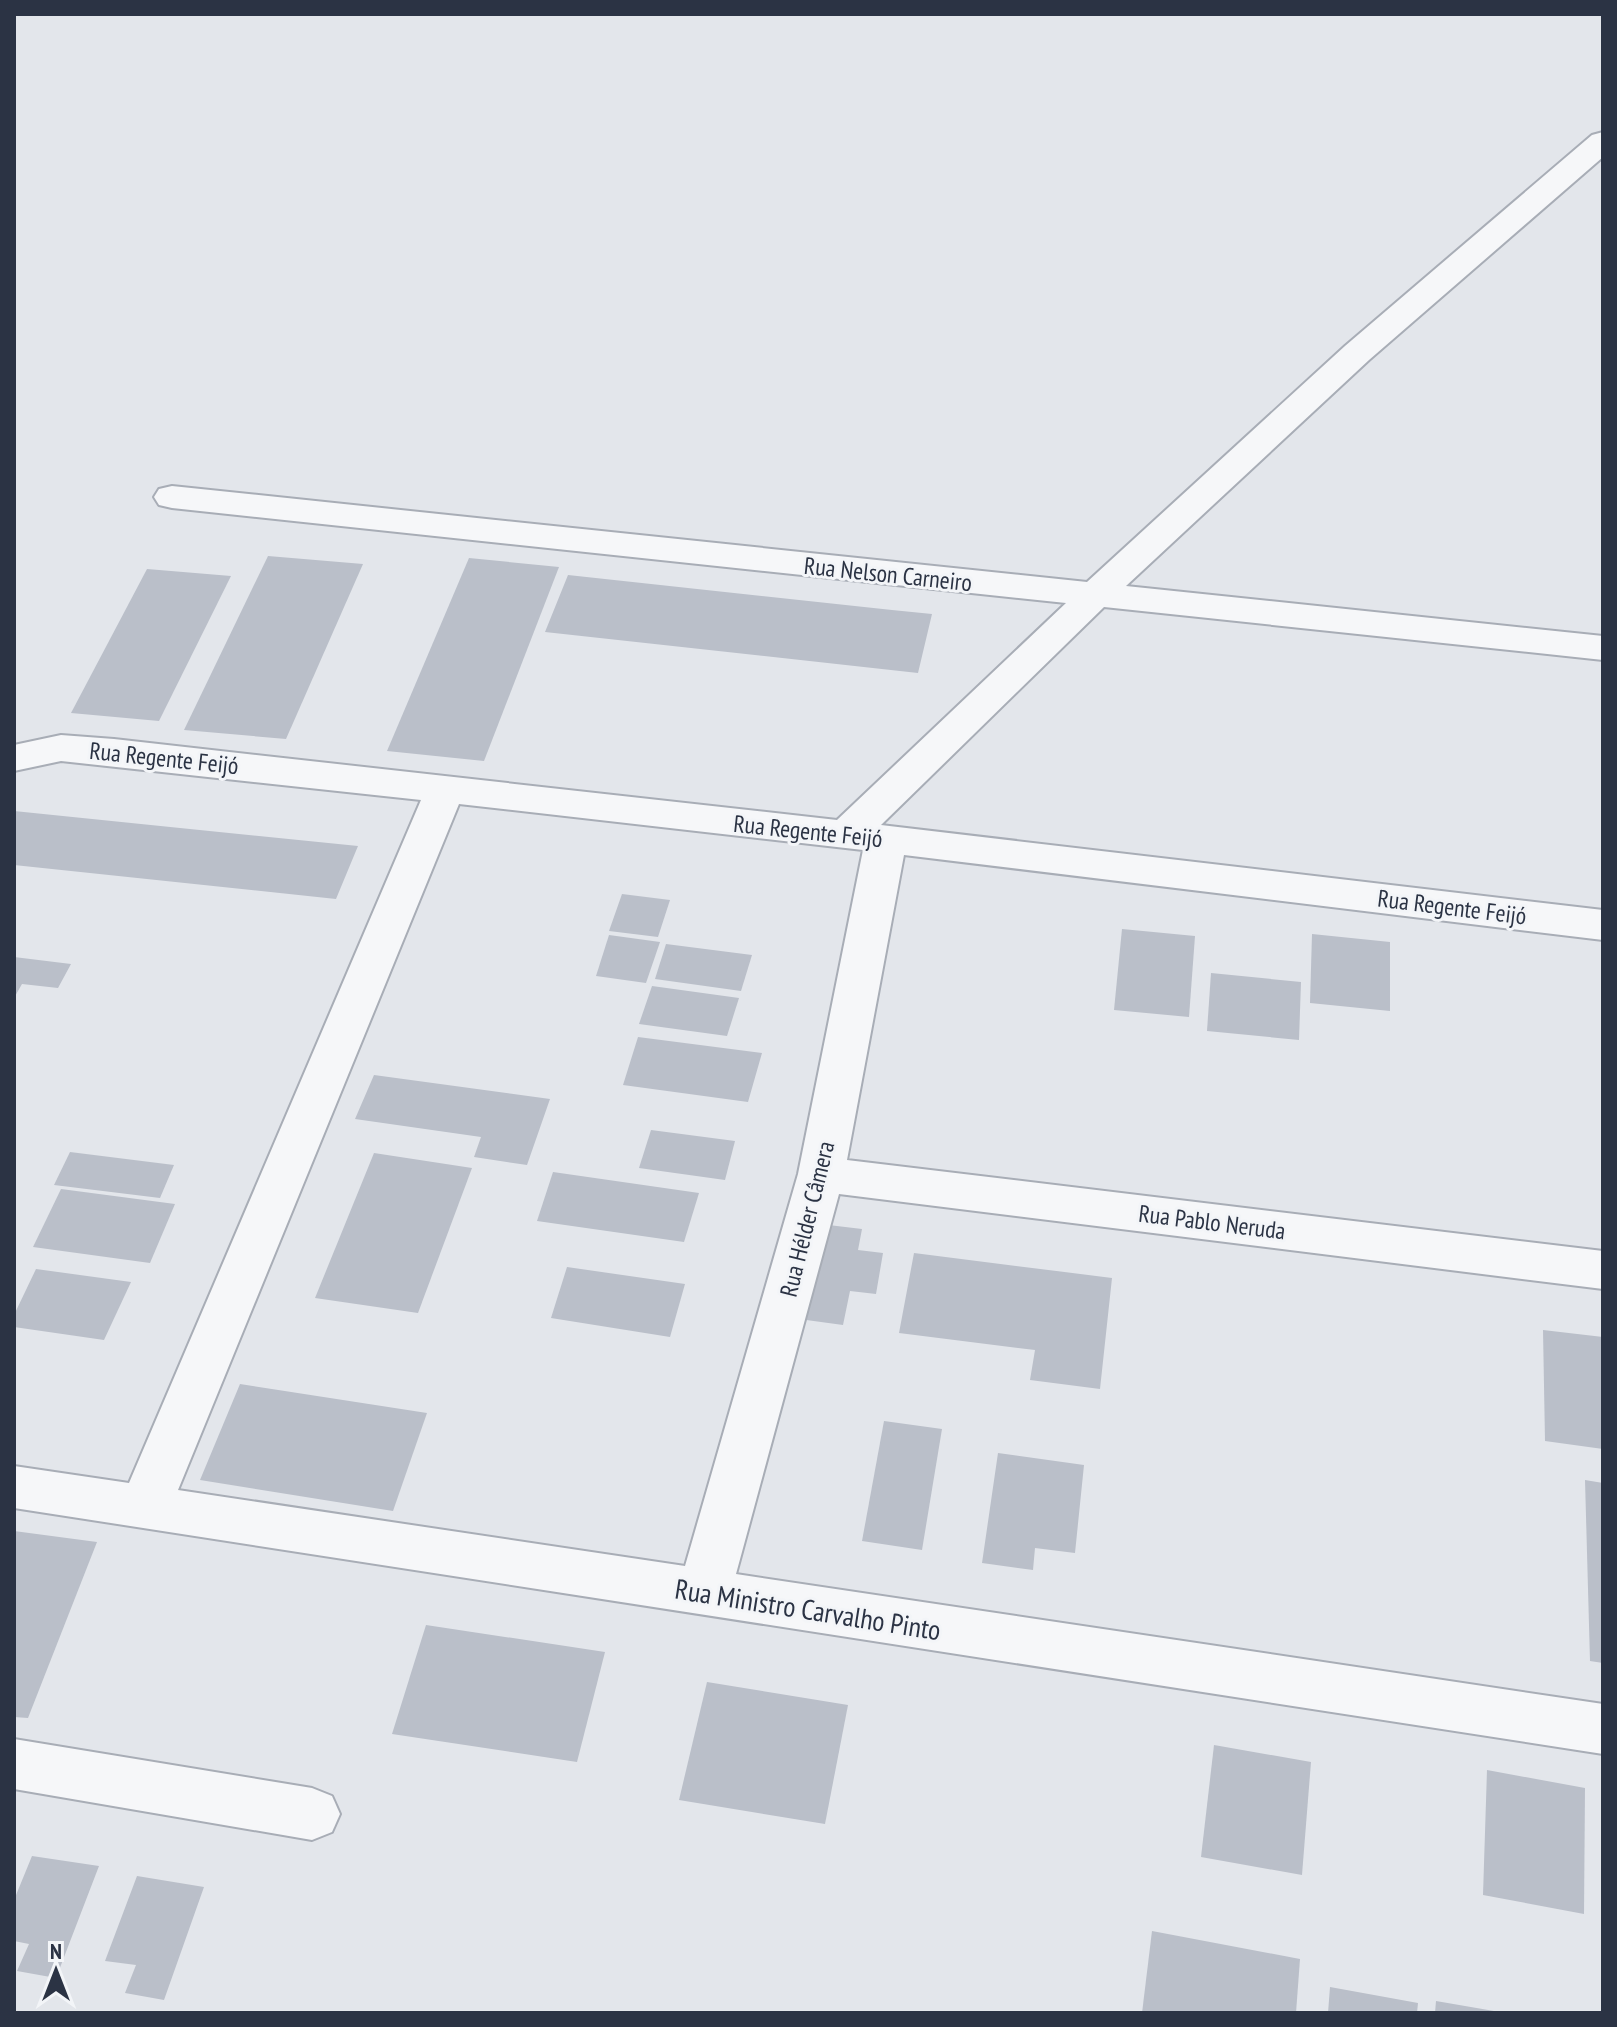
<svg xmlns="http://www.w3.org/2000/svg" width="1617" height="2027" font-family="'PT Sans Narrow',sans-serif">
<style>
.building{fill:#babfc9}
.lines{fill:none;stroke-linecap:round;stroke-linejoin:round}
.street-casing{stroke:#a8adb6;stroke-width:4}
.street{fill:#f6f7f9;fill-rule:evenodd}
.labels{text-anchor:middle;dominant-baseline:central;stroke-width:6;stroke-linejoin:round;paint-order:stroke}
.street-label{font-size:24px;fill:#2b3344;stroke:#f3f5f8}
.near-street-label{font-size:28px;fill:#2b3344;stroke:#f3f5f8}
</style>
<rect width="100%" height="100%" fill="#e3e6eb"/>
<g class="building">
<polygon points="268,556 363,564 286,739 184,730"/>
<polygon points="469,558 559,567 484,761 387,751"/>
<polygon points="147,569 231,576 159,721 71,713"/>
<polygon points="568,575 892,610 932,614 918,673 545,632"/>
<polygon points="14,811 180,828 358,846 336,899 14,865"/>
<polygon points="622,894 670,900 658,937 609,931"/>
<polygon points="1122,929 1195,936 1189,1017 1114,1010"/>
<polygon points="1312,934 1390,942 1390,1011 1310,1003"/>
<polygon points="609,935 660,942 646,983 596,976"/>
<polygon points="666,944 752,955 741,991 655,979"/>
<polygon points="14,957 71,964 58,988 22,984 14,998"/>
<polygon points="1211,973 1301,982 1299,1040 1207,1031"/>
<polygon points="652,986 739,998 727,1036 639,1024"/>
<polygon points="638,1037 762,1053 748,1102 623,1085"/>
<polygon points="374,1075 550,1099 527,1165 474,1157 481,1137 355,1119"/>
<polygon points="651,1130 735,1141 725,1180 639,1168"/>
<polygon points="70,1152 174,1165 160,1198 54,1185"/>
<polygon points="374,1153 472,1168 418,1313 315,1298"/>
<polygon points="553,1172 699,1193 684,1242 537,1221"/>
<polygon points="61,1189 175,1204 150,1263 33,1247"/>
<polygon points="820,1224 862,1229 858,1250 883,1253 876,1294 850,1291 843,1325 799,1319"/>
<polygon points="914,1253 1112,1278 1100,1389 1030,1380 1035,1350 899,1333"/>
<polygon points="567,1267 685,1284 670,1337 551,1318"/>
<polygon points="36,1269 131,1282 104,1340 14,1327 14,1315"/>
<polygon points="1543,1330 1603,1337 1603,1449 1545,1441"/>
<polygon points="240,1384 427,1413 393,1511 200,1480"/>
<polygon points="884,1421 942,1429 922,1550 862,1541"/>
<polygon points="998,1453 1084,1465 1075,1553 1035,1548 1033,1570 982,1563"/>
<polygon points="1585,1480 1603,1483 1603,1663 1590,1661"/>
<polygon points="14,1531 97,1542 28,1718 14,1717"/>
<polygon points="426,1625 605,1652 577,1762 392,1734"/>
<polygon points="707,1682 848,1705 825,1824 679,1800"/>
<polygon points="1214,1745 1311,1762 1302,1875 1201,1857"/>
<polygon points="1487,1770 1585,1788 1584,1914 1483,1895"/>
<polygon points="32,1856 99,1866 56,1978 17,1971 29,1944 14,1941 14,1900"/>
<polygon points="137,1876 204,1887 164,2000 125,1993 136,1965 105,1961"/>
<polygon points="1152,1931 1300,1959 1296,2013 1142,2013"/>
<polygon points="1330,1987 1418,2003 1417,2013 1328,2013"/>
<polygon points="1436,2001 1494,2011 1494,2013 1435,2013"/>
</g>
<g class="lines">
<g class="street-casing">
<g id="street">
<path d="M1603,132V157L1369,360L1126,586L1603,636V660L1104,607L881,825L1603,910V940L904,855L847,1160L1603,1251V1289L839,1194L736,1574L1603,1704V1754L14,1508V1466L129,1483L421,800L61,761L14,771V745L61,735L114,739L837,820L1066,603L172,508L159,505L154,497L159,489L172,486L1087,582L1345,346L1592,135ZM459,804L863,850L798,1174L685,1566L178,1490Z"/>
<polygon points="14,1739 312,1788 332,1796 340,1814 332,1832 312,1840 14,1789"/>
</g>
</g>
<use href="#street" class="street"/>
</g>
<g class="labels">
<g class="street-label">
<text transform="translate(888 574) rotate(6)">Rua Nelson Carneiro</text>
<text transform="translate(164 758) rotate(6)">Rua Regente Feijó</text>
<text transform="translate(808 831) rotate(6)">Rua Regente Feijó</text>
<text transform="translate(1452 907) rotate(7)">Rua Regente Feijó</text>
<text transform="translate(807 1219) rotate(-76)">Rua Hélder Câmera</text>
<text transform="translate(1212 1222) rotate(7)">Rua Pablo Neruda</text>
</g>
<g class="near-street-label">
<text transform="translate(808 1609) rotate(9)">Rua Ministro Carvalho Pinto</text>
</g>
</g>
<rect width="1617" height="2027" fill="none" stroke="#2b3344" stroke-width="32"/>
<g transform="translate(56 1971)" stroke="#f3f5f8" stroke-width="6" paint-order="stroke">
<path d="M0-6L14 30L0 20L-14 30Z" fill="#2b3344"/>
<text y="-12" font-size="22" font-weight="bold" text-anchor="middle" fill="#2b3344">N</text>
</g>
</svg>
